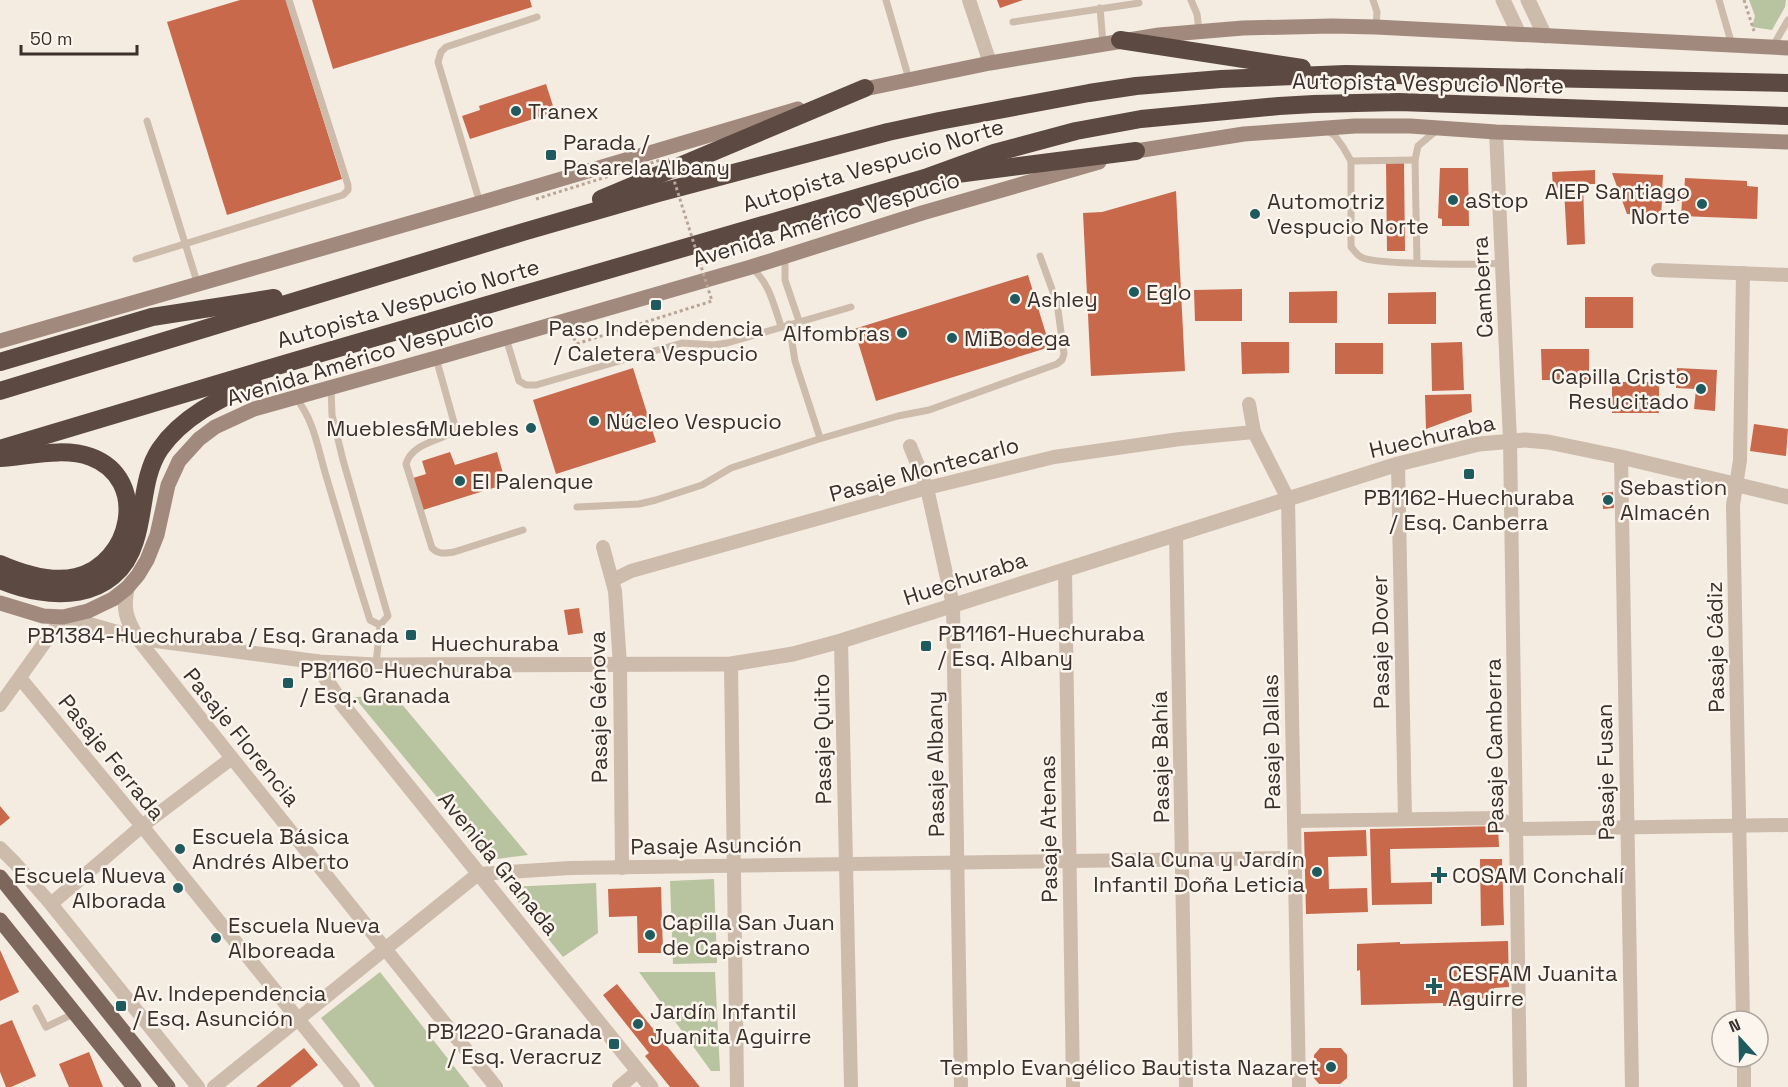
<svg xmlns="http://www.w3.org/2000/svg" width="1788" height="1087" font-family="'Space Grotesk',sans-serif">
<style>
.green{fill:#b8c4a0}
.building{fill:#c8694b}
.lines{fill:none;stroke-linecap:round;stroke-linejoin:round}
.path{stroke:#b9a596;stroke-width:3;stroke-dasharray:3 3;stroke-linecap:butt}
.service{stroke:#cdbbac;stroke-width:7}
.minor{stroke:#cdbbac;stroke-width:14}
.tertiary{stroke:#cdbbac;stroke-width:15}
.secondary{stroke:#a18a7d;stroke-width:15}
.primary{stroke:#7d675c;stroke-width:15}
.motorway{stroke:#5c4a42;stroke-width:18}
.path-bridge{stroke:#b9a596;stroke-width:3;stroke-dasharray:3 3;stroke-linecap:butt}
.poi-dot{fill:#1f5a5e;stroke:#fbf5ee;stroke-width:2}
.labels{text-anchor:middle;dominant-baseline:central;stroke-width:5;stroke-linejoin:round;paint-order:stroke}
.street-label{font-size:22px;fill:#3b302b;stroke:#fbf5ee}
.poi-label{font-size:22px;fill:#3b302b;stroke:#fbf5ee;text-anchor:start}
</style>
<rect width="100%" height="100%" fill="#f4ebe1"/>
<g class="green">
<polygon points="1749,0 1786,0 1785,7 1772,30 1752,27 1755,16"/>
<polygon points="395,696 528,855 489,860 354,697"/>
<polygon points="714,879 717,963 673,964 670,881"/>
<polygon points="596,883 598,933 563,957 506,887"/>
<polygon points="380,972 470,1087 375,1087 321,1018"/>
<polygon points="639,972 715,972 720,1071 711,1071"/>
</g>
<g class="building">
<polygon points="240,0 286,0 342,179 227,215 167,22"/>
<polygon points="312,0 530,0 532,7 333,69"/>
<polygon points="997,0 1023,0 1000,8"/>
<polygon points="546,84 555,112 470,139 462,116 480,110 479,106"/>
<polygon points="1404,162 1405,251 1387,251 1386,163"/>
<polygon points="1440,168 1468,168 1469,226 1442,226 1442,219 1438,218"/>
<polygon points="1595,170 1595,184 1583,184 1585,244 1567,245 1564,188 1553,188 1552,172"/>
<polygon points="1612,173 1663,175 1662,193 1684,194 1685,178 1747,181 1747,186 1758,187 1757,219 1681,216 1682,201 1662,200 1661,216 1627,214"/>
<polygon points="1176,191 1185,371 1091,376 1083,213 1102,212"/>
<polygon points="1028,275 1050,347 876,401 854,329"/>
<polygon points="1242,289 1242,321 1195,321 1194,290"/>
<polygon points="1337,291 1337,323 1289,323 1289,292"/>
<polygon points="1436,292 1436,324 1388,324 1388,293"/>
<rect x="1585" y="297" width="48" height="31"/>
<polygon points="1241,342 1289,342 1289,373 1242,374"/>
<polygon points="1462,342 1464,390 1432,391 1431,343"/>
<rect x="1335" y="343" width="48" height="31"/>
<polygon points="1541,349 1589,349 1589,380 1542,380"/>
<polygon points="633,368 656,442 556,474 533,400"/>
<polygon points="1677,368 1717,370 1715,411 1694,409 1696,389 1676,388"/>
<rect x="1612" y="382" width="47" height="31"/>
<polygon points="1471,394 1472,412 1426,429 1425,395"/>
<polygon points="1754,424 1788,429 1786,456 1750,451"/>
<polygon points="450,452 455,465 497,452 506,484 423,510 413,478 426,474 422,461"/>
<polygon points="1613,492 1614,508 1603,509 1602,493"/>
<polygon points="579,608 583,633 568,635 564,610"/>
<polygon points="0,806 10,818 0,826"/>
<polygon points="1498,826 1499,847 1390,849 1391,883 1432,882 1432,904 1372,905 1370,829"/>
<polygon points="1366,830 1367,856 1328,857 1329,889 1367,888 1368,912 1306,914 1304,832"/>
<polygon points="1480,859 1502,859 1504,925 1481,926"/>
<polygon points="661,887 663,953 638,953 637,916 609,917 608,889"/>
<polygon points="1508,941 1509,987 1494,988 1495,998 1471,999 1472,1006 1443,1006 1443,1003 1361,1005 1360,970 1357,971 1357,944 1400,942 1400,944"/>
<polygon points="0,950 19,992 0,1001"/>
<polygon points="617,984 700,1087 670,1087 645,1056 649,1053 603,995"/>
<polygon points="12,1020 36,1076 11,1087 6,1087 0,1072 0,1025"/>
<polygon points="304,1048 318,1065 290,1087 256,1087"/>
<polygon points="1320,1048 1341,1048 1347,1055 1347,1078 1340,1084 1319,1084 1314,1078 1314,1055"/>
<polygon points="89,1052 103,1087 69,1087 59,1064"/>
</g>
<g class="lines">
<g class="path">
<polyline points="1744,0 1754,31"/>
<polyline points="572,332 576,344"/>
</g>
<g class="service">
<polyline points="886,0 909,79"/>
<polyline points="1191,0 1197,14 1199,31"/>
<polyline points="1373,0 1377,12 1376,27"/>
<polyline points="1719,0 1732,45"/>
<polyline points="1100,8 1103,43"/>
<polyline points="1013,22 1139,3"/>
<polyline points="1773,46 1788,20"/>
<polyline points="147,121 198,285"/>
<path d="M1327,130L1335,136L1343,147L1351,161V247C1354,250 1357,255 1361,257C1374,265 1482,265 1502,263"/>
<polyline points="1351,161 1415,160"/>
<polyline points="480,203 438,62 441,52 446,47 537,17"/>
<polyline points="785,257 785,280 799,321"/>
<polyline points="136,259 343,195 348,190 348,185 289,0"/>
<polyline points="1417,262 1415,160 1418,146 1437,130"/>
<path d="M751,267C770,284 773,303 781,326"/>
<polyline points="789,324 795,361 820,438"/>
<polyline points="506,338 519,381 526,385 536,385 682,343 714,345 727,343 851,307"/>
<path d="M436,358L455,426L454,431C438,442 412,443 406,464L432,548C439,555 445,553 454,552L523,530"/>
<polyline points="331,387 332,415 343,460 388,616 380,625 376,664"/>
<path d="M296,398C315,422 318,450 327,479C341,526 355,573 370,620L380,625"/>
<polyline points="577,507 639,504 656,500 702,485 731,468 816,440 898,416 929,410 1057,364 1062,360 1064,354 1057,303 1040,256"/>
<polyline points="36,1008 46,1027 75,1013"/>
</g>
<g class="minor">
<polyline points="969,0 990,63"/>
<polyline points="1496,132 1510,440 1520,1087"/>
<polyline points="1658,270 1788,275"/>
<polyline points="1743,273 1740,460 1733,505 1743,1021"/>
<polyline points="1249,404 1254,432 1288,499 1299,1087"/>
<polyline points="910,446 927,488 953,605 961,1087"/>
<polyline points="1621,457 1632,1087"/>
<polyline points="1398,464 1405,819"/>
<polyline points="1176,534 1186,1087"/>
<polyline points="603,547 615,591 620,665 622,868"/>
<polyline points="1065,570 1073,1087"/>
<polyline points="613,580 631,571 927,488 1054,457 1180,439 1254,432"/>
<polyline points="137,638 232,758 496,1087"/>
<polyline points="841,641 851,1087"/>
<polyline points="731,664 737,1087"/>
<polyline points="20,678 142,826 353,1087"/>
<polyline points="0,705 63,617"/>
<polyline points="1294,821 1499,818 1516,829 1788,825"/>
<polyline points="0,848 15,863 51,904 198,1087"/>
<polyline points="51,904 142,826 232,758"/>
<polyline points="1744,1057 1744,1087"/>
<polyline points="214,1087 478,874 570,868 1294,858"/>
<polyline points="619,1087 638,1071"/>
</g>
<g class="tertiary">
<polyline points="1503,0 1519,34"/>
<polyline points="1528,0 1545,36"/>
<path d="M127,588C123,610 126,618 137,638"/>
<polyline points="63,617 137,638 319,662 376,665 731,664 793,654 841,641 1398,464 1479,444 1525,440 1548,442 1621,457 1788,497"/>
<polyline points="319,662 326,679 342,704 651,1087"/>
</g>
<g class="secondary">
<polyline points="855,91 990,63 1159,35 1243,28 1332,26 1376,27 1788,48"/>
<polyline points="1124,154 1136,151 1244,134 1355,126 1410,126 1496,132 1788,142"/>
<polyline points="0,341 480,203 798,109"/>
<polyline points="0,603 43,616 63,617 88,611 113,599 127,588 138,575 147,560 157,535 168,485 179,461 199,439 215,427 254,409 436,358 751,267 922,213 1099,162"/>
</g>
<g class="primary">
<polyline points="0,877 168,1087"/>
<polyline points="0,920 134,1087"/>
</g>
<g class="motorway">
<polyline points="1120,40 1302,68"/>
<polyline points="957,174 1136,151"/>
<polyline points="601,199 865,88"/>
<polyline points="0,362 152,317 274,298"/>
<polyline points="0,391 523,232 658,193 888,132 939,121 1089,93 1136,86 1221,79 1346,74 1788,83"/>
<polyline points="0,449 294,361 925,178 994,153 1076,131 1141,119 1279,106 1314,104 1399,102 1788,116"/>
<path d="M0,458C29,456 64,447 91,457C150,479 132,564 76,577C51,583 23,574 0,564"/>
<path d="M0,580C49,601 116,603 135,541C145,511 142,476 160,449C182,417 219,399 253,384"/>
</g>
<polyline class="path-bridge" points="536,199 667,158 712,301 576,344"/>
</g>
<g class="poi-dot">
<circle cx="516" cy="111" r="6"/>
<rect x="545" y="149" width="12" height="12" rx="3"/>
<circle cx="1453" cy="200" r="6"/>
<circle cx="1702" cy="204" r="6"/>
<circle cx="1255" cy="214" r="6"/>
<circle cx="1134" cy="292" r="6"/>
<circle cx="1015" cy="299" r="6"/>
<rect x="650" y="299" width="12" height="12" rx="3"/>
<circle cx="902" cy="333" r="6"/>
<circle cx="952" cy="338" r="6"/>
<circle cx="1701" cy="389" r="6"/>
<circle cx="594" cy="421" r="6"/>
<circle cx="531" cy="428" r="6"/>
<rect x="1463" y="468" width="12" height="12" rx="3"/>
<circle cx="460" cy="481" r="6"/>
<circle cx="1608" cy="500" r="6"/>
<rect x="405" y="629" width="12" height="12" rx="3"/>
<rect x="920" y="640" width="12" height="12" rx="3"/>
<rect x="282" y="677" width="12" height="12" rx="3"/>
<circle cx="180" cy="849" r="6"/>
<circle cx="1317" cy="872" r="6"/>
<path d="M1436 866h6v6h6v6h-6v6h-6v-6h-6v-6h6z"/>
<circle cx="178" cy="888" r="6"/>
<circle cx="650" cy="935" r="6"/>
<circle cx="216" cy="938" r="6"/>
<path d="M1431 977h6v6h6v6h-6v6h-6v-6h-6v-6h6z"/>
<rect x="115" y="1000" width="12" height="12" rx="3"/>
<circle cx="638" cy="1024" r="6"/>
<rect x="608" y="1038" width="12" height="12" rx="3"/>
<circle cx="1331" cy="1067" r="6"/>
</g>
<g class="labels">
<g class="street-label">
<text transform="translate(1428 83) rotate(1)">Autopista Vespucio Norte</text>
<text transform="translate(873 165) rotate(-17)">Autopista Vespucio Norte</text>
<text transform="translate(826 219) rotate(-17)">Avenida Américo Vespucio</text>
<text transform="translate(1482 287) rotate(-93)">Camberra</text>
<text transform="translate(408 303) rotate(-16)">Autopista Vespucio Norte</text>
<text transform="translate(360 358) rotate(-17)">Avenida Américo Vespucio</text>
<text transform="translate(1432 436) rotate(-13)">Huechuraba</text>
<text transform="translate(924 469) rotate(-15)">Pasaje Montecarlo</text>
<text transform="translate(965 578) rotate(-18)">Huechuraba</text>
<text transform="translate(1380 642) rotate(-91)">Pasaje Dover</text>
<text x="495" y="643">Huechuraba</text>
<text transform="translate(1715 647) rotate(-91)">Pasaje Cádiz</text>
<text transform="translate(598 707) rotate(-91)">Pasaje Génova</text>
<text transform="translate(242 737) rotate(51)">Pasaje Florencia</text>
<text transform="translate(822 739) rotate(-91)">Pasaje Quito</text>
<text transform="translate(1271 742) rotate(-91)">Pasaje Dallas</text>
<text transform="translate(1494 746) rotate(-91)">Pasaje Camberra</text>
<text transform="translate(112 757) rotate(51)">Pasaje Ferrada</text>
<text transform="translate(1160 757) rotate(-91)">Pasaje Bahía</text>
<text transform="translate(935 764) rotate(-91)">Pasaje Albany</text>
<text transform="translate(1605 772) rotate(-91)">Pasaje Fusan</text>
<text transform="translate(1048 829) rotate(-91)">Pasaje Atenas</text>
<text transform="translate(716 845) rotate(-1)">Pasaje Asunción</text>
<text transform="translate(499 863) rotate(51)">Avenida Granada</text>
</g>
<g class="poi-label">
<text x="528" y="111">Tranex</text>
<text x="563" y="142">Parada /<tspan x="563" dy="25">Pasarela Albany</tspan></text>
<text x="1690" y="191" text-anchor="end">AIEP Santiago<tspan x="1690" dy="25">Norte</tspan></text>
<text x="1465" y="200">aStop</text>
<text x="1267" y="201">Automotriz<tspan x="1267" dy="25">Vespucio Norte</tspan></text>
<text x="1146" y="292">Eglo</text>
<text x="1027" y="299">Ashley</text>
<text x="656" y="328" text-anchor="middle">Paso Independencia<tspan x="656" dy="25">/ Caletera Vespucio</tspan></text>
<text x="890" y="333" text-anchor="end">Alfombras</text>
<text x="964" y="338">MiBodega</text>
<text x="1689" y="376" text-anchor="end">Capilla Cristo<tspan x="1689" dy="25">Resucitado</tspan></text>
<text x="606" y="421">Núcleo Vespucio</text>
<text x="519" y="428" text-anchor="end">Muebles&amp;Muebles</text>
<text x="472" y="481">El Palenque</text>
<text x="1620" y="487">Sebastion<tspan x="1620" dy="25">Almacén</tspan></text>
<text x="1469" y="497" text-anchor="middle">PB1162-Huechuraba<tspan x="1469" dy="25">/ Esq. Canberra</tspan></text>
<text x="938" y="633">PB1161-Huechuraba<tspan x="938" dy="25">/ Esq. Albany</tspan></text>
<text x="399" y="635" text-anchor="end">PB1384-Huechuraba / Esq. Granada</text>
<text x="300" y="670">PB1160-Huechuraba<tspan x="300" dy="25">/ Esq. Granada</tspan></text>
<text x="192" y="836">Escuela Básica<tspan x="192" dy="25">Andrés Alberto</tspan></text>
<text x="1305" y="859" text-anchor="end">Sala Cuna y Jardín<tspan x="1305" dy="25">Infantil Doña Leticia</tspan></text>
<text x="166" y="875" text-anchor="end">Escuela Nueva<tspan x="166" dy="25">Alborada</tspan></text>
<text x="1452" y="875">COSAM Conchalí</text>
<text x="662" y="922">Capilla San Juan<tspan x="662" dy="25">de Capistrano</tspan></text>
<text x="228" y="925">Escuela Nueva<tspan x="228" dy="25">Alboreada</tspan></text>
<text x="1448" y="973">CESFAM Juanita<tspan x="1448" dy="25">Aguirre</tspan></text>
<text x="133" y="993">Av. Independencia<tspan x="133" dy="25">/ Esq. Asunción</tspan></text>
<text x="650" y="1011">Jardín Infantil<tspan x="650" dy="25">Juanita Aguirre</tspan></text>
<text x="602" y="1031" text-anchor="end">PB1220-Granada<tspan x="602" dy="25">/ Esq. Veracruz</tspan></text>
<text x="1319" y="1067" text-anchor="end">Templo Evangélico Bautista Nazaret</text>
</g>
</g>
<g transform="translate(1740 1039) rotate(338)"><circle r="28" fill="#fbf5ee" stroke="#aea6a0" stroke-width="1.5"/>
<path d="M0-4.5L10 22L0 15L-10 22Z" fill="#1f5a5e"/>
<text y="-9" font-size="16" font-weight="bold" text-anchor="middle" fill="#3b302b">N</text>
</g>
<path d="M21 45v9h116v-9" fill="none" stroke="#3b302b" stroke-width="3"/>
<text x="30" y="45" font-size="18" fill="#3b302b" stroke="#fbf5ee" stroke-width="4.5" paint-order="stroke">50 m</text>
</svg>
